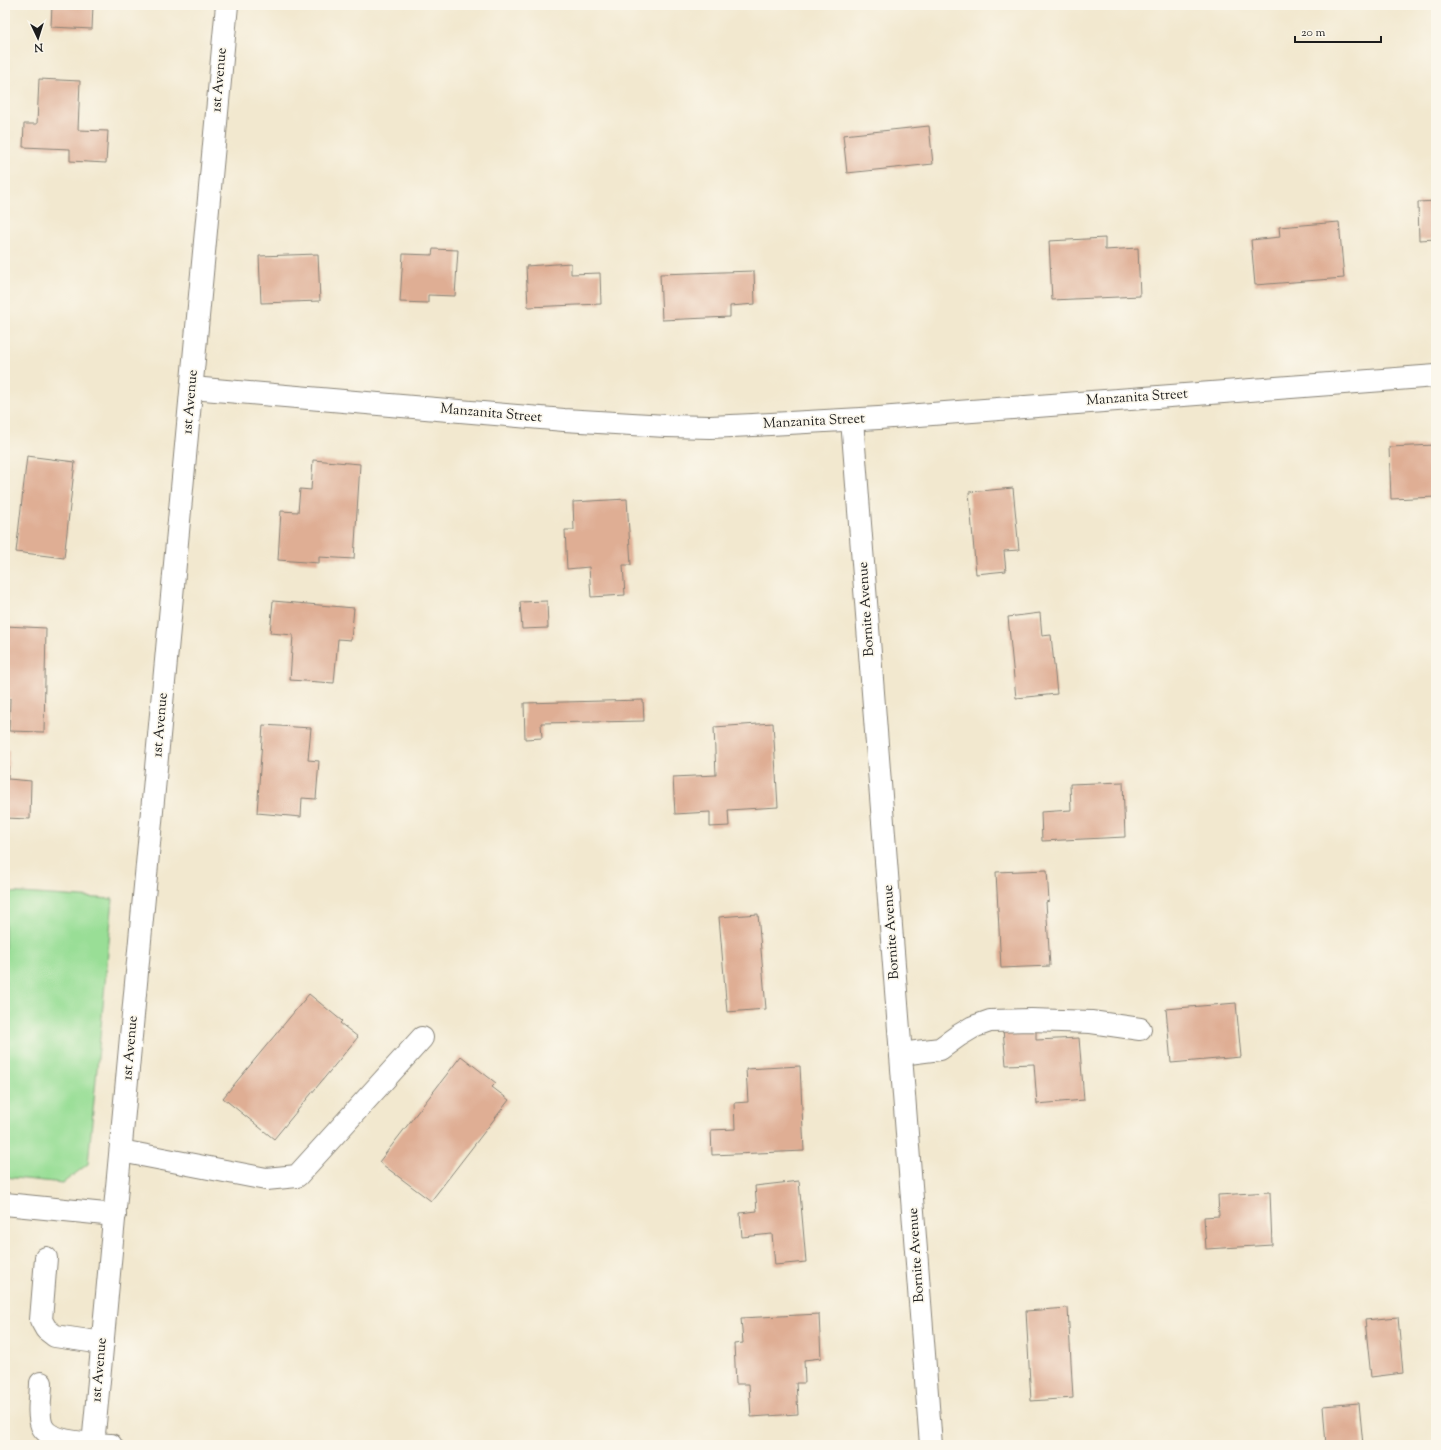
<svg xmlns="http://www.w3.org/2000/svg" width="1441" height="1450" font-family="'Sorts Mill Goudy',serif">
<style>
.green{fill:#99de96;stroke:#5a7d59}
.building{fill:#dfae94}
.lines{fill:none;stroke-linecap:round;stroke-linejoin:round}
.minor-casing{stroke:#878276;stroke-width:24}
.minor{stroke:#fff;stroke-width:22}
.labels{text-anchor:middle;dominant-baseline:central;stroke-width:3.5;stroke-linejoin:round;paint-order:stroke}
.street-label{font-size:14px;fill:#1c1c1c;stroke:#fbf7ec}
</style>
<rect width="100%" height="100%" fill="#fbf7ec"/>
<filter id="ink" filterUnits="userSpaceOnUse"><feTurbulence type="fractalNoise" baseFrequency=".025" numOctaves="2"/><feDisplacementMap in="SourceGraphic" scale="8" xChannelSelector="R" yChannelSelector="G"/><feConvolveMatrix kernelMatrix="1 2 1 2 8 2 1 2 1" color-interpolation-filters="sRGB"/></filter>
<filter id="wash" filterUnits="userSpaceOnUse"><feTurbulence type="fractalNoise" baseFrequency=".012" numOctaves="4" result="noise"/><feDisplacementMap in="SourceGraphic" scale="16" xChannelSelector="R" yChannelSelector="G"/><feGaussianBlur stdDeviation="0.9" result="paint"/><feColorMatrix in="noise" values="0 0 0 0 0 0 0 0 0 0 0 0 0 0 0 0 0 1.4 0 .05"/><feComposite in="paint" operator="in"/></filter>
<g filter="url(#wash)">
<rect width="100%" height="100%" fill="#f2e8cf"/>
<polygon class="green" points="5,892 113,899 88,1164 63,1183 5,1177"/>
<g id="blocks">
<g class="building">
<polygon points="52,5 93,5 92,29 51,27"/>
<polygon points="39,79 80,81 78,130 108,131 106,163 70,161 70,149 23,147 24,124 37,124"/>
<polygon points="929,126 933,164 847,173 843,135"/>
<polygon points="1436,201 1436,239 1419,240 1418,202"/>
<polygon points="1339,222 1344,278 1255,285 1251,240 1280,237 1279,227"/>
<polygon points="1105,238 1105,250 1138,248 1140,296 1052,300 1049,241"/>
<polygon points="433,249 458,250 455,296 428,295 428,303 400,302 403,254 432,255"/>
<polygon points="318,254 320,301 261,303 259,256"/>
<polygon points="571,263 571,274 600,273 601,304 528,307 526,266"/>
<polygon points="754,271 755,304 730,306 730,317 662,320 660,274"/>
<polygon points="1436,445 1436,497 1391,499 1389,447"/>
<polygon points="27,456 75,462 64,558 16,552"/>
<polygon points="313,460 360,464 354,559 319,557 319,563 278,560 281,511 298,512 300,489 311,490"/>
<polygon points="1013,488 1019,550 1004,551 1006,571 976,574 969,492"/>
<polygon points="627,499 631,565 623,565 625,595 591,597 589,567 567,569 565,530 574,530 573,502"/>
<polygon points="273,601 354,608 351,640 338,639 334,683 290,680 293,635 270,633"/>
<polygon points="547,601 548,628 522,629 520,602"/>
<polygon points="1040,613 1042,636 1051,635 1057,694 1016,698 1008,617"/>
<polygon points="5,626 46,628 44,732 9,731 10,698 5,698"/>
<polygon points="643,700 644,721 541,723 542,738 525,739 524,703"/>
<polygon points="773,723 778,807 728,810 729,826 710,827 710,812 675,814 673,777 716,775 714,727"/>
<polygon points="263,725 311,728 308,760 319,761 316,799 302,798 301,817 257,813"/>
<polygon points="5,750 9,750 8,779 31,781 30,819 5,818"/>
<polygon points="1123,782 1125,837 1042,841 1041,812 1071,810 1070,784"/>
<polygon points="1047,870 1049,901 1046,902 1050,966 1001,968 996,872"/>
<polygon points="758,914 766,1009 727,1012 719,917"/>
<polygon points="309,994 342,1021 340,1023 358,1037 274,1139 223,1098"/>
<polygon points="1236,1003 1241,1057 1171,1063 1166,1009"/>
<polygon points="1036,1027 1036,1040 1079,1038 1084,1100 1037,1104 1034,1064 1006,1065 1003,1029"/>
<polygon points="461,1056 496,1083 492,1087 509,1100 431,1201 379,1162"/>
<polygon points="800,1066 804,1151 712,1155 711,1130 735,1129 734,1103 748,1102 746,1069"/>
<polygon points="799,1181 806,1262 775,1265 772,1234 742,1237 740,1213 757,1211 755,1186"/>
<polygon points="1270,1192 1272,1245 1206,1249 1204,1217 1219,1216 1218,1195"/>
<polygon points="1068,1308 1073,1398 1031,1401 1026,1311"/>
<polygon points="819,1314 821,1358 804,1360 805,1383 796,1383 798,1414 751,1417 749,1384 736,1384 734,1344 743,1343 741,1318"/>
<polygon points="1398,1317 1403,1373 1371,1377 1365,1320"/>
<polygon points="1359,1403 1363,1445 1326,1445 1323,1406"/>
</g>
</g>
</g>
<g filter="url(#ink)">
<use href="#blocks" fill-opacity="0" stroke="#878276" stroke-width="1"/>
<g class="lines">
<g class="minor-casing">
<g id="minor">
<polyline points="192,388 564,420 666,426 710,427 753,425 879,418 1436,376"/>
<polyline points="852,420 931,1445"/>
<polyline points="901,1054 940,1049 958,1036 973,1027 990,1021 1031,1020 1091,1022 1140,1029"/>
<polyline points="121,1151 266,1179 297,1176 422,1038"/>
<polyline points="5,1204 115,1215"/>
<polyline points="46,1258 41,1320 46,1329 55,1336 103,1343"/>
<path d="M41,1383C41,1395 37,1414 42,1426C49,1443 94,1444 111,1445"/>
<polyline points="93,1445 227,5"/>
</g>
</g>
<use href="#minor" class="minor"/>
</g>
</g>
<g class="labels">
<g class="street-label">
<text transform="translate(220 80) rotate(-85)">1st Avenue</text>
<text transform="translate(1137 398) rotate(-4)">Manzanita Street</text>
<text transform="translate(191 402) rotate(-85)">1st Avenue</text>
<text transform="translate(491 414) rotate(5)">Manzanita Street</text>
<text transform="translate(814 422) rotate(-3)">Manzanita Street</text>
<text transform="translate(867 609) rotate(-94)">Bornite Avenue</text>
<text transform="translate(161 725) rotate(-85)">1st Avenue</text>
<text transform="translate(892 932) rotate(-94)">Bornite Avenue</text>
<text transform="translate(131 1048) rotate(-85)">1st Avenue</text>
<text transform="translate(917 1255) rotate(-94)">Bornite Avenue</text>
<text transform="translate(100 1370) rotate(-85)">1st Avenue</text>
</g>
</g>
<rect width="1441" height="1450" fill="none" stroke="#fbf7ec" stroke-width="20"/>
<g transform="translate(38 38) rotate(176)" stroke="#fbf7ec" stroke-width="3" paint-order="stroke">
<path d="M0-3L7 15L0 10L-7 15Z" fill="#1c1c1c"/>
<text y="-6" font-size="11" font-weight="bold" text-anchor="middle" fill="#1c1c1c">N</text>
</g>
<path d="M1295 36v6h86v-6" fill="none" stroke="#1c1c1c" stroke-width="2"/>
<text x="1301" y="36" font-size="12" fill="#1c1c1c" stroke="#fbf7ec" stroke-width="3" paint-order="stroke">20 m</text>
</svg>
